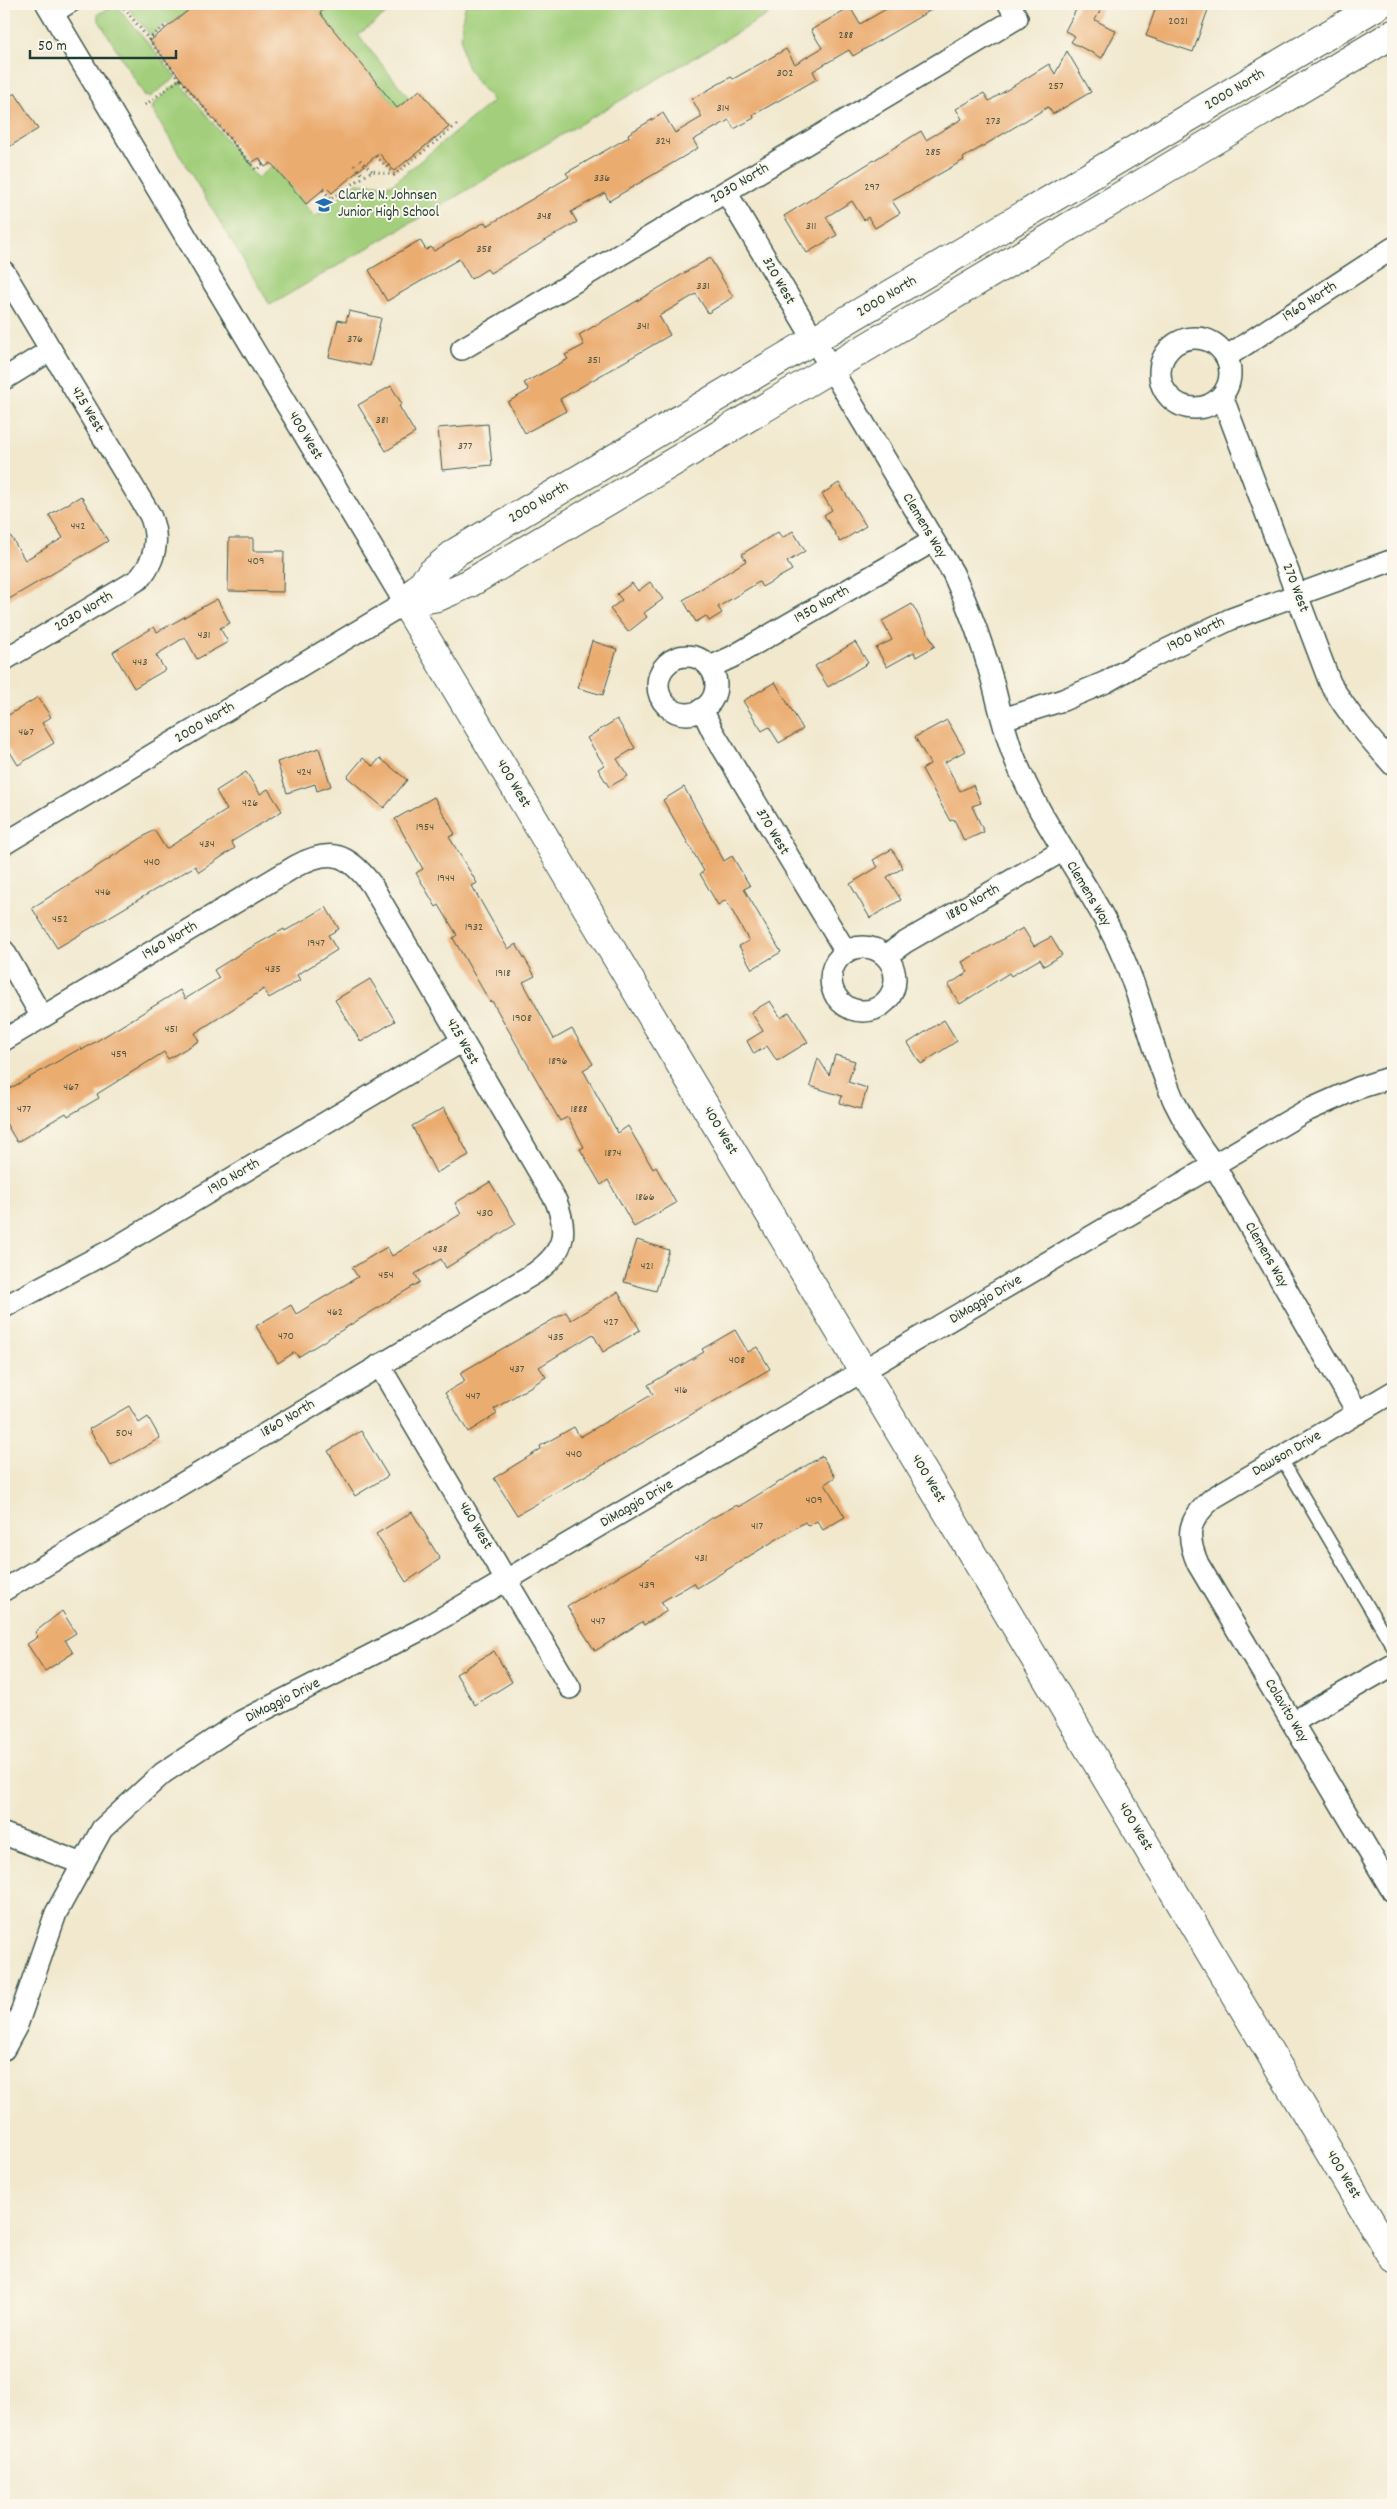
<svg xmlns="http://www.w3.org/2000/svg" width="1397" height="2509" font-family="Dekko,sans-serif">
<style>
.green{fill:#a3cf7c;stroke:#618658}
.building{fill:#ebac6f}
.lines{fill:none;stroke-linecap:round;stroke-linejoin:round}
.lane-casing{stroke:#3e574b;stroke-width:14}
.street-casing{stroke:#3e574b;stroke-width:24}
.secondary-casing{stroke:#3e574b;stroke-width:30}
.path{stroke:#3e574b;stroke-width:3;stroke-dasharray:1 4;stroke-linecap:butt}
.lane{stroke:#fff;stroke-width:11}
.street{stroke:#fff;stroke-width:21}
.secondary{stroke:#fff;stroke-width:28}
.labels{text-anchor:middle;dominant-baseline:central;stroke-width:4;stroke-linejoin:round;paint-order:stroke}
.number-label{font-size:12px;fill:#525943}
.street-label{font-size:15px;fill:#1f3d34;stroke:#fbf7ec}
.poi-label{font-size:15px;fill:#1f3d34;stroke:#fbf7ec;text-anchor:start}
</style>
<rect width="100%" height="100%" fill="#fbf7ec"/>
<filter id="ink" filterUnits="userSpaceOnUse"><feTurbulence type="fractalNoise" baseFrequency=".02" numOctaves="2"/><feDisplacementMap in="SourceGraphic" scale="10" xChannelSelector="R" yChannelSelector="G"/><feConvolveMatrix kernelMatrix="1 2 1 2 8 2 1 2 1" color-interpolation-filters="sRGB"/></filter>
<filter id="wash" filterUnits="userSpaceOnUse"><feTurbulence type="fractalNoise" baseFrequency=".0096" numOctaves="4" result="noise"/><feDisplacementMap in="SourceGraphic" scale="20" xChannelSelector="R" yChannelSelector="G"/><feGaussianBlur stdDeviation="1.12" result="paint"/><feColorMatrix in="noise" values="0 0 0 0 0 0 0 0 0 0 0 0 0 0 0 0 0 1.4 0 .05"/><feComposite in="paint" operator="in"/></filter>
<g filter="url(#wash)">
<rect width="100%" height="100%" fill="#f1e8ce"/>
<g class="green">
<polygon points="125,4 196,4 169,25 166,23 151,36"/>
<polygon points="332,4 399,4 358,35 409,98 397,108 320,13"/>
<path d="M466,4H786L270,305L152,109L154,103L180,82L257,178L273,166L315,217L357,183L391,185L493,101C485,90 473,79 467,66C459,48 460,22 466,4Z"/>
<polygon points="116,5 176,77 150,97 145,96 98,19 98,14"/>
</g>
<g id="blocks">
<g class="building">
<polygon points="196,4 331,4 320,13 397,108 420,90 449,127 394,171 379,153 332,193 326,187 306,204 271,163 265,167 259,158 250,164 150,41"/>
<polygon points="895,4 941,4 853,56 849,50 813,71 817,79 753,115 754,118 734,129 729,120 693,140 698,148 609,201 605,193 571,212 577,222 490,273 487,269 471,279 459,259 387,301 369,270 420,240 426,250 431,247 434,251 485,222 487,226 569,177 566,173 629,137 628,134 663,113 675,133 702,117 692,99 731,77 733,79 786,49 795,64 822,48 811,30 850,7 860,24"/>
<polygon points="1079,4 1104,4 1095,20 1116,31 1102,58 1071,42 1075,36 1065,31"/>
<polygon points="1157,4 1210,4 1193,52 1146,36"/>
<polygon points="1067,51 1091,92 1053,114 1048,107 963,158 964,160 892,201 900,213 875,228 868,217 864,220 852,201 826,217 837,235 807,253 784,216 921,131 926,140 962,119 956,109 984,93 989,101 1049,64 1055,74"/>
<polygon points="15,93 38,129 4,150 4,100"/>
<polygon points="710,258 733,297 708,313 696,294 669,310 659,316 670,335 560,399 566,411 525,433 508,402 529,390 524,383 568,359 565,355 584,345 579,335"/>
<polygon points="349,311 381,318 370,366 329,357 338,320 346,322"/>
<polygon points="391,386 402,404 399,406 415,433 386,451 358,405"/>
<polygon points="488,424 492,465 442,470 438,428"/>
<polygon points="839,483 866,526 840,542 824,515 832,510 822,494"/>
<polygon points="81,496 108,541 4,602 4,525 25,560 63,538 49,515"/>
<polygon points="793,531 805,551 787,562 792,570 762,587 759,582 718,607 722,613 709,621 706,616 696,622 683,600 746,561 742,554 778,532 782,538"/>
<polygon points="229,538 253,538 253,551 284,551 283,592 228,591"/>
<polygon points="650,582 663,599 644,613 647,617 628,632 610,609 622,600 617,594 632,583 638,591"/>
<polygon points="217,599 230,623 220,628 228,642 197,659 185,637 156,655 165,670 134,688 113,652 154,627 157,632"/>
<polygon points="912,604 935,646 916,657 914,652 887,667 876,648 892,640 882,621"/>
<polygon points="592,641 617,649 603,695 578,688"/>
<polygon points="855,642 868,663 828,687 815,666"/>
<polygon points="775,682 803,729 779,743 769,727 762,731 743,701"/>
<polygon points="38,697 51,717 42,723 54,743 18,765 4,742 4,718"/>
<polygon points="617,719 635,748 617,759 628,776 609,787 598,769 604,765 587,738"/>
<polygon points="947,720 965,751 945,762 960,791 973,785 981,803 972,806 984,832 964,841 954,819 950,821 922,769 930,764 915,737"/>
<polygon points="319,748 331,786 317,791 315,784 287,793 277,762"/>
<polygon points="363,758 373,766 380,758 407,780 384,808 347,777"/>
<polygon points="246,772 260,794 268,789 282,811 231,842 235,848 199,872 195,866 57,948 32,908 154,830 166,849 227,810 216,791"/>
<polygon points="684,787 724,861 732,856 750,886 744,889 781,952 752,969 739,946 749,941 726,900 718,905 700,874 704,871 663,800"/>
<polygon points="434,797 455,834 449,837 477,883 472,886 508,949 516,944 535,976 523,982 554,1039 572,1029 593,1064 583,1070 618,1133 628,1126 653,1169 656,1167 676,1203 634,1227 608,1180 601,1185 580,1149 584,1147 568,1117 560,1121 492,1001 490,1002 453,938 457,935 439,905 436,907 416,873 423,869 395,819"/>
<polygon points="892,849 903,868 887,877 901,900 870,918 850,884 878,867 873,860"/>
<polygon points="326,907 339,929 328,935 337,950 297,975 300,980 269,998 264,989 195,1033 199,1041 168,1059 164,1052 97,1094 99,1098 68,1116 66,1113 17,1142 4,1120 4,1092 81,1048 82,1050 180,990 185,999 219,978 214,970 243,952 284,929 285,931"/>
<polygon points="1023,928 1034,946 1051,937 1062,955 1044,966 1040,959 1011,976 1009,973 960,1004 948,985 968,972 962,962"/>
<polygon points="370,979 395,1021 361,1042 335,1000"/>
<polygon points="770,1001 781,1018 789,1012 808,1042 777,1061 767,1046 754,1054 747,1041 763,1031 751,1012"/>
<polygon points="944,1020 957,1041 921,1064 908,1043"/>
<polygon points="835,1055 855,1061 848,1082 867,1088 861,1109 840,1103 842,1096 810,1086 818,1058 829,1075"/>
<polygon points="444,1108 469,1155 436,1173 412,1126"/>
<polygon points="490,1182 516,1224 446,1268 441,1259 415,1274 420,1282 298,1357 295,1352 278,1363 256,1326 291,1305 296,1314 358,1277 352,1268 387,1247 392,1256 461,1214 455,1203"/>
<polygon points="637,1240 669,1250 656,1291 624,1282"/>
<polygon points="618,1292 640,1330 603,1352 593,1334 539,1367 546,1377 494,1409 497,1414 468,1432 445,1393 465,1381 460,1373 566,1312 571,1320"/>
<polygon points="735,1330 748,1352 757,1347 770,1369 517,1515 494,1478 541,1449 540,1446 574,1427 580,1437 653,1394 648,1385 704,1352 702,1349"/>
<polygon points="129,1406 139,1423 148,1417 160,1438 111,1466 89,1429"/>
<polygon points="361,1431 388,1476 355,1496 328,1451"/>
<polygon points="822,1456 835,1477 825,1484 845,1517 823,1530 817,1521 808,1526 805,1522 697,1588 694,1583 661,1602 667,1611 644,1625 642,1622 595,1651 567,1606 671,1546 712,1518 737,1505 738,1507"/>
<polygon points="412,1512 440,1559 406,1582 376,1534"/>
<polygon points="62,1611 76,1633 65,1640 73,1653 45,1671 27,1644 38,1637 35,1632"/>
<polygon points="494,1651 512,1682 475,1705 456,1674"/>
</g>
</g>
</g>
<g filter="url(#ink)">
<use href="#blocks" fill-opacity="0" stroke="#3e574b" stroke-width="1"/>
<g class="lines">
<g class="lane-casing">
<g id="lane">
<polyline points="55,17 76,4"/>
<polyline points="1281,1458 1393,1648"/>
</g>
</g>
<g class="street-casing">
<g id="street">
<path d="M726,192L953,573C969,608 982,642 992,679C999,706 1005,734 1015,759C1044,831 1096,891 1125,962C1144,1007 1154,1056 1174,1101C1185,1124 1199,1145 1214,1165L1358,1413"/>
<path d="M4,272L150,515C160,539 156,560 139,579L4,660"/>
<circle cx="1195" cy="373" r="35"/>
<polyline points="462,349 1017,18 1009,4"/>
<polyline points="1226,357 1393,248"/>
<polyline points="4,379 51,350"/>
<path d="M1222,396L1330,683C1348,714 1370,739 1393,765"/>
<circle cx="687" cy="685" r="29"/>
<polyline points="710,667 732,657 933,541"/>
<polyline points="702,709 713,732 846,952"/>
<polyline points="1003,719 1063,700 1106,682 1141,662 1231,619 1393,560"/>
<polyline points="4,844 405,603 47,4"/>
<circle cx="863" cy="979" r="32"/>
<polyline points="4,951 42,1017"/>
<polyline points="886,956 904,943 1062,851"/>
<path d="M4,1040L296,866C331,847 348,854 371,884L556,1201C569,1234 564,1252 535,1273L4,1590"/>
<polyline points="4,1307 115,1248 461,1042"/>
<polyline points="379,1365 570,1688"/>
<path d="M1393,1392L1213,1498C1188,1520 1185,1534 1198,1564L1393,1892"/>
<polyline points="1293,1722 1393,1665"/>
<polyline points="4,1834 83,1864"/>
<polyline points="4,2049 17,2025 56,1913 102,1829 163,1773 242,1721 428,1626 1304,1112 1358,1088 1393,1077"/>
</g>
</g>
<g class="secondary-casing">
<g id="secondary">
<polyline points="405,603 1393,2259"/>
<polyline points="405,603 431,573 456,552 1380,4"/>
<polyline points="405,603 438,597 470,583 1393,34"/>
</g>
</g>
<g class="path">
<polyline points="121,4 180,79 183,76"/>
<polyline points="148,40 165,26 166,27"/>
<polyline points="145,105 180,79 256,170 263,164"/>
<polyline points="376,156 394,174"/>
<polyline points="360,160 372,171"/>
<polyline points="354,165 363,175"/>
<polyline points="323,190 330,198"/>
<polyline points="313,198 320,206 372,171 394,175 459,123"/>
</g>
<use href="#lane" class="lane"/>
<use href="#street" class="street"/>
<use href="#secondary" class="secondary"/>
</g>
</g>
<defs>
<g id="school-bare" transform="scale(1.35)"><path d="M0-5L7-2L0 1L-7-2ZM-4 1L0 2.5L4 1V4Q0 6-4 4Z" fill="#1f6fb2" stroke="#fbf7ec" stroke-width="2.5" paint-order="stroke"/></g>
</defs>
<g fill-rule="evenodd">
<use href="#school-bare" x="324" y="205"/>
</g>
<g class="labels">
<g class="number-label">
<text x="1178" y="21">2021</text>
<text x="846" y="35">288</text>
<text x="785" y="73">302</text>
<text x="1056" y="86">257</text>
<text x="723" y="108">314</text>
<text x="993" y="121">273</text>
<text x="663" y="141">324</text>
<text x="933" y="152">285</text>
<text x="602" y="178">336</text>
<text x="872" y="187">297</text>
<text x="544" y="216">348</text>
<text x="811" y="226">311</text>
<text x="484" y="249">358</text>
<text x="703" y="286">331</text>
<text x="643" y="326">341</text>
<text x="355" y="339">376</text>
<text x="594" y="360">351</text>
<text x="382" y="420">381</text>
<text x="465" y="446">377</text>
<text x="78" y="526">442</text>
<text x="256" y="561">409</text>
<text x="204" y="635">431</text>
<text x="140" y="662">443</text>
<text x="26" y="732">467</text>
<text x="304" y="772">424</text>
<text x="250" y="803">426</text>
<text x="425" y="827">1954</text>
<text x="207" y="844">434</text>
<text x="152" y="862">440</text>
<text x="446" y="878">1944</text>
<text x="103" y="892">446</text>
<text x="60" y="919">452</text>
<text x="474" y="927">1932</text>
<text x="316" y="943">1947</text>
<text x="273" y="969">435</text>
<text x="503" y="973">1918</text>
<text x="522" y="1018">1908</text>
<text x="171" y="1029">451</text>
<text x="119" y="1054">459</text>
<text x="558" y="1061">1896</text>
<text x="71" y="1087">467</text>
<text x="24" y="1109">477</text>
<text x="579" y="1109">1888</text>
<text x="613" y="1153">1874</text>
<text x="645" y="1197">1866</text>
<text x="485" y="1213">430</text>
<text x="440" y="1249">438</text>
<text x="647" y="1266">421</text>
<text x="386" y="1275">454</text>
<text x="335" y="1312">462</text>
<text x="611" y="1322">427</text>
<text x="286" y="1336">470</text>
<text x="556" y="1337">435</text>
<text x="737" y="1360">408</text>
<text x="517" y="1369">437</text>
<text x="681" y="1390">416</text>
<text x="473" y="1396">447</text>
<text x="124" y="1433">504</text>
<text x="574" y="1454">440</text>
<text x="814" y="1500">409</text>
<text x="757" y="1526">417</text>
<text x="701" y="1558">431</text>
<text x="647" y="1585">439</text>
<text x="598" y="1621">447</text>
</g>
<g class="street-label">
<text transform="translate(1235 90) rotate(-31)">2000 North</text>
<text transform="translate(740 184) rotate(-31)">2030 North</text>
<text transform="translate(778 281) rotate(60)">320 West</text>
<text transform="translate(887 297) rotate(-31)">2000 North</text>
<text transform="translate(1310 302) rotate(-33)">1960 North</text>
<text transform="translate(87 410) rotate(59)">425 West</text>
<text transform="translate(305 436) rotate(59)">400 West</text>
<text transform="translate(539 503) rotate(-31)">2000 North</text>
<text transform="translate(924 526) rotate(59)">Clemens Way</text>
<text transform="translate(1295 588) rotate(69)">270 West</text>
<text transform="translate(822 605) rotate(-30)">1950 North</text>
<text transform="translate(84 612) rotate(-31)">2030 North</text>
<text transform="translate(1196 635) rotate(-26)">1900 North</text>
<text transform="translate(205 723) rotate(-31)">2000 North</text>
<text transform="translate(513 784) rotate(59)">400 West</text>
<text transform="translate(772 832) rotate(59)">370 West</text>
<text transform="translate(1088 894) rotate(59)">Clemens Way</text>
<text transform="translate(973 903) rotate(-30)">1880 North</text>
<text transform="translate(170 941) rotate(-31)">1960 North</text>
<text transform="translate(462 1042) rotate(60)">425 West</text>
<text transform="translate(720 1131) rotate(59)">400 West</text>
<text transform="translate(234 1177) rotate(-31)">1910 North</text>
<text transform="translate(1266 1255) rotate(60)">Clemens Way</text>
<text transform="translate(986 1300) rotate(-31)">DiMaggio Drive</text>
<text transform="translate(288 1419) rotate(-31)">1860 North</text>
<text transform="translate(1287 1454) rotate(-30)">Dawson Drive</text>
<text transform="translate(928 1479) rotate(59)">400 West</text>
<text transform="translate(637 1504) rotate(-30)">DiMaggio Drive</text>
<text transform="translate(475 1526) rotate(59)">460 West</text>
<text transform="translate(283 1701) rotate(-27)">DiMaggio Drive</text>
<text transform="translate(1286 1711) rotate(59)">Colavito Way</text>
<text transform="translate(1135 1827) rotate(59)">400 West</text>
<text transform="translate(1343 2175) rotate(59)">400 West</text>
</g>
<g class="poi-label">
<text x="338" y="196">Clarke N. Johnsen<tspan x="338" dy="17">Junior High School</tspan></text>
</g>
</g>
<rect width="1397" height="2509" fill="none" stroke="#fbf7ec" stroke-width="20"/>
<path d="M30 50v8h146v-8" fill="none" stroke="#1f3d34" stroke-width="2.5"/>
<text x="38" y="50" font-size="15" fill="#1f3d34" stroke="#fbf7ec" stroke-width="4" paint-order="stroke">50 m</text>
</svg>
